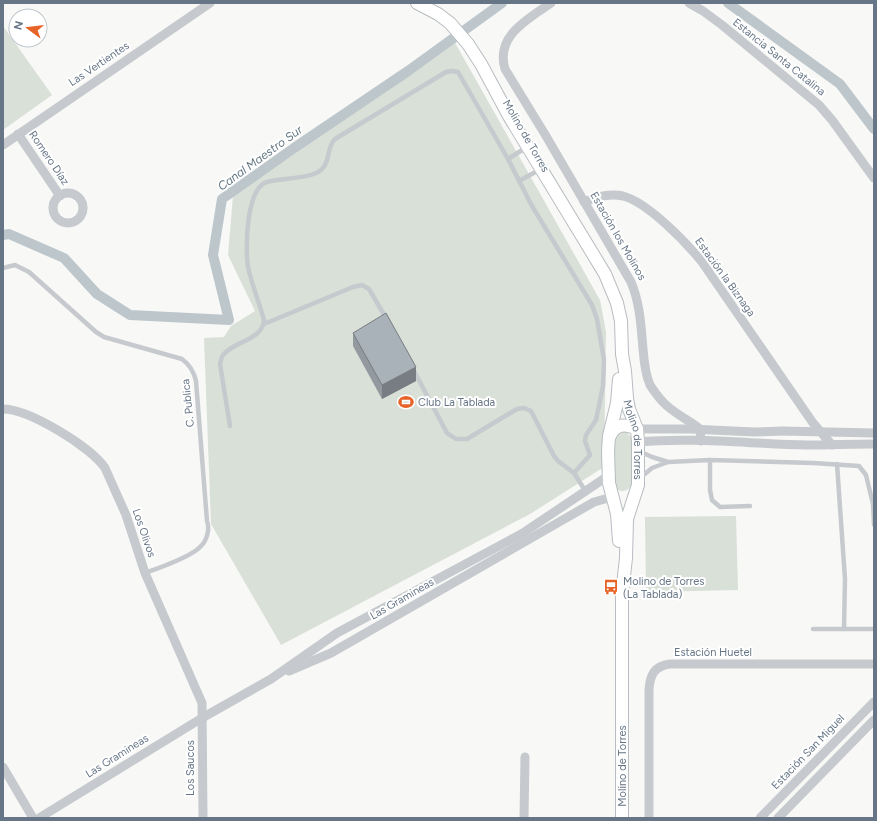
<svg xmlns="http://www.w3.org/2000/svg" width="877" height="821" font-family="Figtree,sans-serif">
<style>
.green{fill:#d9e0d7}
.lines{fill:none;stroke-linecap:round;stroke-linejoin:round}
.canal{stroke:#bcc6cb;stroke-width:10}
.secondary-casing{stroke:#b8bdc2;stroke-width:14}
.service{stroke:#c6c9cd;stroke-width:4.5}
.minor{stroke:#c6c9cd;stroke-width:9}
.secondary{stroke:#fff;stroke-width:12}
.wall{fill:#92999f}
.shaded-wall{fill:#777d82}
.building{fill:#aab2b9;stroke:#777d82}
.labels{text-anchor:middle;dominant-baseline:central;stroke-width:4;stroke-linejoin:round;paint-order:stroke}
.street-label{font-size:11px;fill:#677687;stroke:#fff}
.poi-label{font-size:11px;fill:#677687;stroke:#fff;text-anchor:start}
.water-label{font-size:12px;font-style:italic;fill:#637783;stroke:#fff}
</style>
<rect width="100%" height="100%" fill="#f8f8f6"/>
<g class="green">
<polygon points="3,26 52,95 3,130"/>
<polygon points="454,41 600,300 606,332 604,467 530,514 281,645 211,524 204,338 224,337 231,326 255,311 228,255 233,196 334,123"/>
<path d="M625,431L631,437L632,482C630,492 620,494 614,486L613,438L616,433Z"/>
<polygon points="736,516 738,590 646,592 645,517"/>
</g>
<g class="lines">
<g class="canal">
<polyline points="728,3 840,84 874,129"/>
<polyline points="3,235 9,234 64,258 97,294 130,315 229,320 213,255 222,199 294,148 408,71 502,3"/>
</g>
<g class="secondary-casing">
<g id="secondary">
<path id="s1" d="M417,3L438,14L450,23L468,44L481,64L509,116L605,274L617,303L621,321L622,354L625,371L627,398L629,409L637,429L638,442V485L627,519L626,558L622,594V818"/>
<path d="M610,436C615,423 626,424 637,429"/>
<polyline points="619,541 617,514 609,483 608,451 609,436 617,403 619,379"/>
</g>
</g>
<g class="service">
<polyline points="508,159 527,147"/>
<polyline points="519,181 541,169"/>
<path d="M3,268L15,265L29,272L96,332L104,337L182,359C190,365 194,372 196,381L207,521C210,529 207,541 200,547C191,557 159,568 145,573"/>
<polyline points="264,324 353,287 362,285 369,289 386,318"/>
<polyline points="413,369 447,433 456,439 467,439 517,409 524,408 531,411 554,456 558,461 574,473 586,492"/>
<path d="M230,426L220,364C221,361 221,357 223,355C234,341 263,340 264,320C259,302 252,285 248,267C245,249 246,188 267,182C281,178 313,179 322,169C331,160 326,148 335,139L446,72L452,71L458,72L508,159L532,206L592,305L597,319L604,360L603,386L596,420L586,435L585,441L590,455L574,473"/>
<polyline points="639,451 652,457 668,462 710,460 813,463 859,466 866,475 873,504 874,525"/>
<polyline points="710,460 710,490 712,500 720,507 750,506"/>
<polyline points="837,464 845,579 844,629"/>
<polyline points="640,478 652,468 668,462"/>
<polyline points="813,629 874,629"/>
</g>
<g class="minor">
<path d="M551,3C528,19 495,36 505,69L546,136L631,282C640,303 641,326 643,349C644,361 645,374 650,385C654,391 658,397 663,402C674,414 688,419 700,429L701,441"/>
<polyline points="689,3 703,11 722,25 819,105 832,120 874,178"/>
<polyline points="18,134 60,196"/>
<polyline points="3,145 210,3"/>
<circle cx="68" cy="208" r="15"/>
<path d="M584,202C597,197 609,193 623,196C647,202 686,242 702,262L813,423L832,445"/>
<path d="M3,409C29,409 91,447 105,468L126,515L145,573L202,703L203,818"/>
<polyline points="637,429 690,429 755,432 783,431 874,433"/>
<path d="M638,442C694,437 751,444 807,445C829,445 852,444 874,444"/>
<polyline points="289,671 331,653 594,502 612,497"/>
<polyline points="3,767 33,818"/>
<polyline points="39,818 202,718 271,679 337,633 523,533 608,476"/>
<polyline points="524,818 525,757"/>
<path d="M649,818V690C650,675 654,666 670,664H874"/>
<polyline points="760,818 874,702"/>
<polyline points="778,818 874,720"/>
</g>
<use href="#secondary" class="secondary"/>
</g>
<polygon class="wall" points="353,333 416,381 382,399 353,346"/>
<polygon class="shaded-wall" points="416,367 416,381 382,399 382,385"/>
<polygon class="building" points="386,313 416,367 382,385 353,333"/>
<defs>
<g id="stadium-bare" transform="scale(1.2)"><path d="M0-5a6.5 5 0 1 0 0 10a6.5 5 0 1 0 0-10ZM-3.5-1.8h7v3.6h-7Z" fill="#e76327" stroke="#fff" stroke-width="2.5" paint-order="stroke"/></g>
<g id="bus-bare" transform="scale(1.2)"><path d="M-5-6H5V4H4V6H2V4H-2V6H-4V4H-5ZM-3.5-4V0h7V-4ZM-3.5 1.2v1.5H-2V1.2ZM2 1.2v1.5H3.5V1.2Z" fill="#e76327" stroke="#fff" stroke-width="2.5" paint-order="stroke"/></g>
</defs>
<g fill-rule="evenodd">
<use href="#stadium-bare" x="406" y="402"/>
<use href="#bus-bare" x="611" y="587"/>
</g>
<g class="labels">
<g class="street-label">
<text transform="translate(779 57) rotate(39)">Estancia Santa Catalina</text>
<text transform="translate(99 64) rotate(-34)">Las Vertientes</text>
<text transform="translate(526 136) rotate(60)">Molino de Torres</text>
<text transform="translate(49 158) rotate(56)">Romero Díaz</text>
<text transform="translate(618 236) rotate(60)">Estación los Molinos</text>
<text transform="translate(725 277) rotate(54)">Estación la Biznaga</text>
<text transform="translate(188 403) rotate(-96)">C. Publica</text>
<text stroke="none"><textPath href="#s1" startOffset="504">Molino de Torres</textPath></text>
<text transform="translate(144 533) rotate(71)">Los Olivos</text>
<text transform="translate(402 599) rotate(-30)">Las Gramineas</text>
<text x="713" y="652">Estación Huetel</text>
<text transform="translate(808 752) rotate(-46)">Estación San Miguel</text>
<text transform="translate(117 756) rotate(-32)">Las Gramineas</text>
<text transform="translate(622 766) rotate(-90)">Molino de Torres</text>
<text transform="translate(190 768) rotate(-90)">Los Saucos</text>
</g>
<g class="poi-label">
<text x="418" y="402">Club La Tablada</text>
<text x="623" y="581">Molino de Torres<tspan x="623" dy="13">(La Tablada)</tspan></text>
</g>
<g class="water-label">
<text transform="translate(260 158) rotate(-36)">Canal Maestro Sur</text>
</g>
</g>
<rect width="877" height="821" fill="none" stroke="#677687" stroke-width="8"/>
<g transform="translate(28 28) rotate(285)"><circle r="19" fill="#ffffff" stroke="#c2c8cf"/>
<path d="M0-3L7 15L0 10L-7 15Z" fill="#e76327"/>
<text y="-6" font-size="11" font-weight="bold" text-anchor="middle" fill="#677687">N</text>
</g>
</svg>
